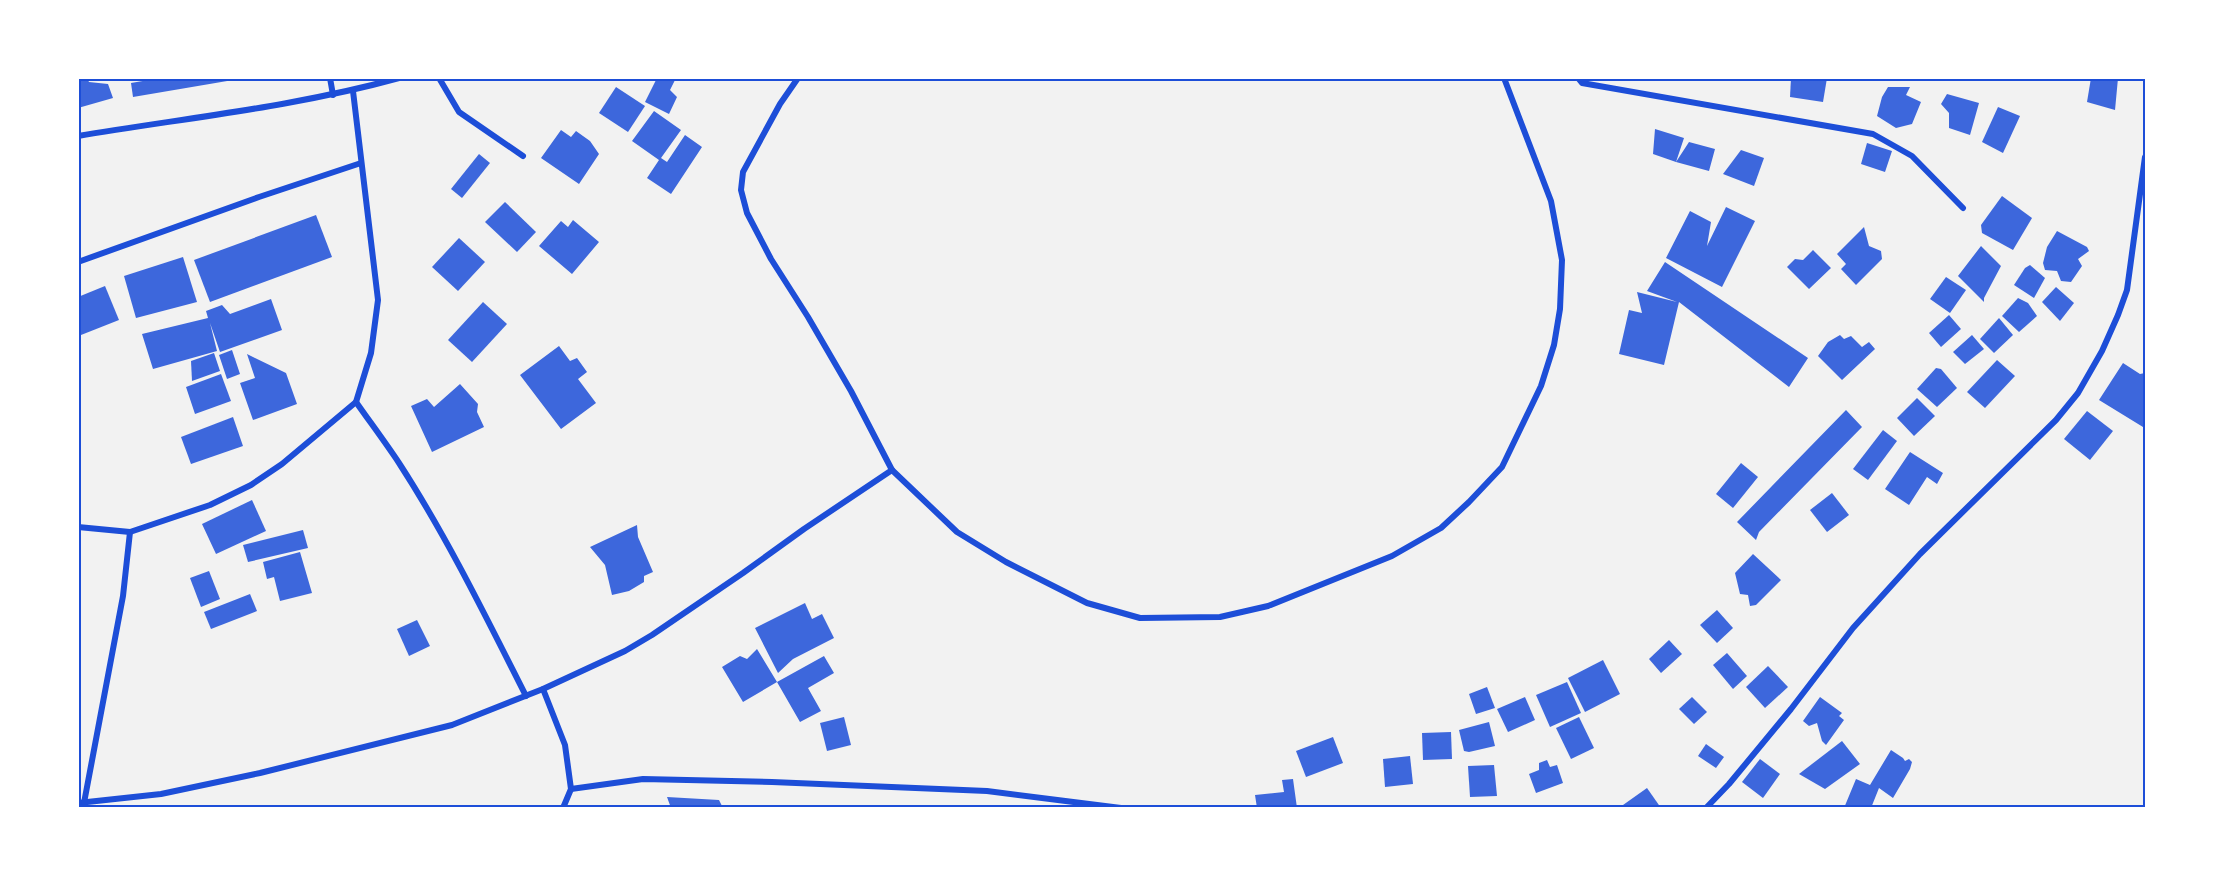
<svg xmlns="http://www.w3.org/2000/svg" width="2223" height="886" font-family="'Fira Sans',sans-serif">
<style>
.building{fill:#3d67dc}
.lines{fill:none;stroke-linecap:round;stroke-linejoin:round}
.minor{stroke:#1d4ed8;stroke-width:6}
.neatline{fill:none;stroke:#1d4ed8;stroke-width:2}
</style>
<rect width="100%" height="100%" fill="#f2f2f2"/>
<g class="building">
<polygon points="78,78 87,78 89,82 108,84 113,98 78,108"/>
<polygon points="160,78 239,78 239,79 133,97 131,83"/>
<polygon points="657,78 676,78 670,90 677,97 669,114 645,102"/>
<polygon points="1791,78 1827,78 1823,102 1790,97"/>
<polygon points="2091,78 2118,78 2115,110 2087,102"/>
<polygon points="616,87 645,106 628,132 599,113"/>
<polygon points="1888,87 1910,87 1906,95 1921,102 1912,124 1896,128 1877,116 1882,97"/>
<polygon points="1947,94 1979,103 1970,135 1949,128 1949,113 1941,104"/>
<polygon points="1998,107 2020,116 2003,153 1982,142"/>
<polygon points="654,111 681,130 661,158 667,162 685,135 702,147 671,194 647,178 659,160 632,141"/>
<polygon points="1655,129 1684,138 1676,162 1689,142 1715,149 1709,171 1676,162 1653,154"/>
<polygon points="561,130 571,137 576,131 590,141 599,154 579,184 541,158"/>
<polygon points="1867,143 1892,151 1885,172 1861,164"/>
<polygon points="1741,150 1764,158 1754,186 1723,174"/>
<polygon points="479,154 490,163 462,198 451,189"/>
<polygon points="2002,196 2032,218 2013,250 1982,233 1981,225"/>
<polygon points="505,202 536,232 517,252 485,222"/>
<polygon points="1726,207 1755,221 1722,287 1666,258 1690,211 1711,222 1707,246"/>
<polygon points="316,215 332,257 210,302 194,260"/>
<polygon points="573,220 599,242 572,274 539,246 561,221 568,227"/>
<polygon points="1864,227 1869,246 1881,251 1882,259 1856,285 1841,269 1846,264 1837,254"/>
<polygon points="2057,231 2087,247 2089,251 2078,259 2082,266 2071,282 2061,281 2057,271 2045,270 2043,263 2047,247"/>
<polygon points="459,238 485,262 458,291 432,267"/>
<polygon points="1981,246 2001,266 1984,298 1984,302 1958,276"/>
<polygon points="1813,250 1831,268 1809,289 1787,267 1795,259 1803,260"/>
<polygon points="183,257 197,302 136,318 124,276"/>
<polygon points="1665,262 1808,358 1789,387 1679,302 1664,365 1619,354 1629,310 1642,313 1637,292 1677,302 1647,291"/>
<polygon points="2030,265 2045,278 2034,298 2014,285 2025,268"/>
<polygon points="1946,277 1966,290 1950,313 1930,299"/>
<polygon points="105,286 119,320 81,335 78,328 78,297"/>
<polygon points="2056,287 2074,303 2060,321 2042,302"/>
<polygon points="2018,298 2028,303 2037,316 2019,332 2002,316"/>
<polygon points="271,299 282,330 220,352 210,323 217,351 153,369 142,334 208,318 206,311 222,305 230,314"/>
<polygon points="483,302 507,324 472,362 448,340"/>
<polygon points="1949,315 1961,329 1941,347 1929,333"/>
<polygon points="1999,318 2013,335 1994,353 1980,339"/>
<polygon points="1840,335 1844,339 1851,336 1862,347 1869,342 1875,349 1842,380 1818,356 1828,342"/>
<polygon points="1972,335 1984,349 1965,364 1953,352"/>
<polygon points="559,346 570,361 577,358 587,372 578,379 596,403 561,429 520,375"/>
<polygon points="232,350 240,374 227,379 219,355"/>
<polygon points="214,353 220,371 192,381 191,361"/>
<polygon points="247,354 286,373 297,404 253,420 240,383 255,378"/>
<polygon points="1997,360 2015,376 1985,408 1967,392"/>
<polygon points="2123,363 2140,374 2145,373 2145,425 2143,427 2099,400"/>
<polygon points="1936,368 1941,369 1957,388 1937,407 1917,389"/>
<polygon points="221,374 231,401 195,414 186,387"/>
<polygon points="460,384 478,404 477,412 484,427 432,452 411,406 427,399 434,407"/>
<polygon points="1917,398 1935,416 1914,436 1897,418"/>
<polygon points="1846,410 1862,427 1759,532 1756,540 1737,522"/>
<polygon points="2087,411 2113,431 2090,460 2064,439"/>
<polygon points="233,417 243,446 191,464 181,437"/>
<polygon points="1883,430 1897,441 1868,480 1853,469"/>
<polygon points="1910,452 1943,473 1937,484 1927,477 1909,505 1885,489"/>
<polygon points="1741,463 1758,477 1733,508 1716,494"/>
<polygon points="1832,493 1849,515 1827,532 1810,510"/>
<polygon points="252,500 266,531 216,554 202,524"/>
<polygon points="637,525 638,537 653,572 644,576 644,582 629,591 612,595 605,565 590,547"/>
<polygon points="303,530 308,548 248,562 243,545"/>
<polygon points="300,552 312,593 280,601 274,577 267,579 263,562"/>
<polygon points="1753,554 1781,580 1756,605 1750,606 1748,595 1740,594 1735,573"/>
<polygon points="209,571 220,599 201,607 190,578"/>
<polygon points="250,594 257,611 211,629 204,612"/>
<polygon points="805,603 812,619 822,614 834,638 793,659 778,673 755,628"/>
<polygon points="1717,610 1733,628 1717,643 1700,625"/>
<polygon points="417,620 430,646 409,656 397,629"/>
<polygon points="1669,640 1682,654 1661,673 1649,659"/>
<polygon points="757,649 777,682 743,702 722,667 740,656 747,659"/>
<polygon points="1727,653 1747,676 1733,689 1713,665"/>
<polygon points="824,656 834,673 808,688 821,711 800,722 777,682"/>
<polygon points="1603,660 1620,694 1585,712 1568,678"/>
<polygon points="1768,666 1788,687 1765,708 1746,687"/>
<polygon points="1567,682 1581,713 1550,727 1536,695"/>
<polygon points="1487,687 1495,708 1476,714 1469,694"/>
<polygon points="1525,697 1535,720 1508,732 1497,709"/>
<polygon points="1692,697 1707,712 1694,724 1679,709"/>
<polygon points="1820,697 1842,713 1839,716 1844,720 1826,745 1822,741 1817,723 1809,726 1803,721"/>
<polygon points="844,717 851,745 827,751 820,723"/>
<polygon points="1579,717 1594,748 1571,759 1556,728"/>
<polygon points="1489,722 1495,746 1469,752 1464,751 1459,730"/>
<polygon points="1451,732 1452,759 1423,760 1422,733"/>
<polygon points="1333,737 1343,763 1306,777 1296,751"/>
<polygon points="1842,741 1860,764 1825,789 1799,774"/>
<polygon points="1706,744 1724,757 1716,768 1698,756"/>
<polygon points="1891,750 1903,758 1905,761 1909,759 1912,762 1910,769 1893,798 1879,788 1871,808 1844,808 1856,779 1870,785"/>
<polygon points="1410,756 1413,784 1385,787 1383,759"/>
<polygon points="1760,759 1780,774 1763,798 1742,782"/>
<polygon points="1547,760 1550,767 1557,765 1563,783 1536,793 1529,774 1539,770 1539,763"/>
<polygon points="1494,765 1497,796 1470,797 1468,766"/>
<polygon points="1293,779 1297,808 1257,808 1255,795 1284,792 1282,780"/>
<polygon points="1647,788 1661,808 1625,808 1623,805"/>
<polygon points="667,797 719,800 723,808 671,808"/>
</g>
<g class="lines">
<g class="minor">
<polyline points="330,78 333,95"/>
<polyline points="439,78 459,112 523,156"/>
<polyline points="1578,78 1582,83 1873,134 1912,156 1963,208"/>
<path d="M78,136C185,118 294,107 399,78"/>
<polyline points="78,262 259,197 361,163"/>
<path d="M356,402C370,422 385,442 399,463C447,537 486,617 526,696"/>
<polyline points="892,470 957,532 1006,562 1087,603 1140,618 1220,617 1268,606 1392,556 1441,528 1469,502 1502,467 1541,386 1554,345 1560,309 1562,260 1551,201 1504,78"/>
<polyline points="78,527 130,532 210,505 251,485 282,464 356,402 371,353 378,300 353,91"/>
<polyline points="543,689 565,745 571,789 563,808"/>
<polyline points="571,789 643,779 772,782 987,791 1121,808"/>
<polyline points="78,803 161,794 260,773 452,725 543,689 625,651 652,635 743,573 804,529 892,470 851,391 808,317 771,259 747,213 741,190 743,172 780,104 798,78"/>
<polyline points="84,803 123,596 130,532"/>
<polyline points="1706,808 1729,784 1791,709 1853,628 1920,554 2056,420 2078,393 2102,351 2118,315 2127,290 2145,157"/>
</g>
</g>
<rect width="2223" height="886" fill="none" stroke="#ffffff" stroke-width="159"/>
<rect x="80" y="80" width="2064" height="726" class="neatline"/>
</svg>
